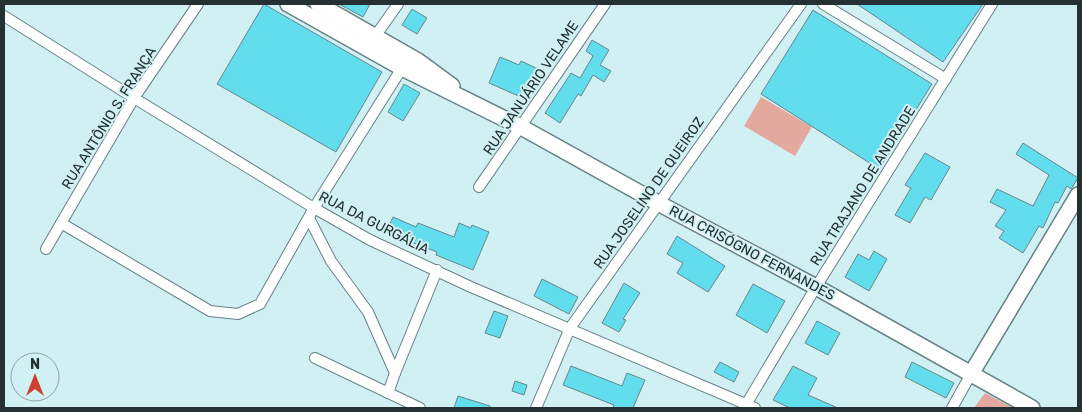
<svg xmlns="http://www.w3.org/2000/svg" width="1082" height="412" font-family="Rubik,sans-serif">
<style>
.green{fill:#e4a99e}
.building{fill:#62dded;stroke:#69868a}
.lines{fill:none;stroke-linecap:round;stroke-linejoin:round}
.street-casing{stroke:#658286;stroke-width:12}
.secondary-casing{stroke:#658286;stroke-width:18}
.street{stroke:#fff;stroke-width:10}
.secondary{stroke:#fff;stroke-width:15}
.labels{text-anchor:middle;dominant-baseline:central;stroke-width:4;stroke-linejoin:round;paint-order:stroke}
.street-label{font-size:14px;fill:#243031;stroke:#d0f0f4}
</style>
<rect width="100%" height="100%" fill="#d0f0f4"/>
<g class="green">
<polygon points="761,97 812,127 795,156 744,126"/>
<polygon points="985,393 1013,408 974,408"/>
</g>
<g class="building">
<polygon points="264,4 382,72 336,152 217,84"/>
<polygon points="339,4 370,4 363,17"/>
<polygon points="857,4 983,4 943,62"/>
<polygon points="412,9 427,18 417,34 402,25"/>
<polygon points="813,10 932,84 879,169 761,94"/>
<polygon points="592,40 609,50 600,65 611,71 604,82 593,75 581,96 578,94 560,123 545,113 571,73 580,78 593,56 586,51"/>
<polygon points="500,57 519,65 521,61 538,69 523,98 489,83"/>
<polygon points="404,84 420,93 403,121 388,112"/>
<polygon points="1023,143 1078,178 1071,189 1067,186 1058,203 1055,202 1043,228 1039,226 1023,253 999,238 1004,231 995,226 1006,210 990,202 997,189 1033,206 1049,175 1016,154"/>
<polygon points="925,153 950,167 931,200 925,197 910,223 895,215 911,188 905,185"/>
<polygon points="393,217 416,227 418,223 454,237 459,223 471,228 472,225 489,232 473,270 436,255 437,252 411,242 387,230"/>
<polygon points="677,236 725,266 708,292 677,273 683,263 667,254"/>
<polygon points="874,251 887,259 869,291 845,277 858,254 869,260"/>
<polygon points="542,279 578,297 569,314 534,296"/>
<polygon points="624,283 640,293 623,319 626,320 619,332 602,323"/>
<polygon points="753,284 785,301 767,333 736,315"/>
<polygon points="494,311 508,316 500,338 485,333"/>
<polygon points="817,321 840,333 828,355 805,343"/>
<polygon points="720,362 739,372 734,382 714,372"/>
<polygon points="912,362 954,383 946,398 905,377"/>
<polygon points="571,366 622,386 627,373 645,380 633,408 613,408 614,405 563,385"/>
<polygon points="793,366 817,378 808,395 838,408 790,408 773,400"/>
<polygon points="515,381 527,385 524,395 512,391"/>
<polygon points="458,396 490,406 490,408 454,408"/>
</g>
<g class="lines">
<g class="street-casing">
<g id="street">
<polyline points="823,4 946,79"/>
<polyline points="4,16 134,98 314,208 370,240 471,287 755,408"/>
<polyline points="376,35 398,4"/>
<polyline points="479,187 605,4"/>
<polyline points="309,218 331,261 368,312 395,373 388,393"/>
<polyline points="61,223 210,311 238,314 260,304 314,208 402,68"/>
<polyline points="46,249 134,98 198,4"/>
<polyline points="315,358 420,408"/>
<polyline points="395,373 437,270"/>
<polyline points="536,408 570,328 801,4"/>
<polyline points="744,408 816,287 992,4"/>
<polyline points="952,408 971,374"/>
</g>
</g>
<g class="secondary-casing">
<g id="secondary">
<polyline points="288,4 402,68 521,127 658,203 816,287 1032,408"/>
<polyline points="318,4 418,61 452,86"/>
<polyline points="971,374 1078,195"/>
</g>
</g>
<use href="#street" class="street"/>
<use href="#secondary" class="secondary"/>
</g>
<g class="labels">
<g class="street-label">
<text transform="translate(531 88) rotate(-56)">RUA JANUÁRIO VELAME</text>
<text transform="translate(109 118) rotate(-58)">RUA ANTÔNIO S. FRANÇA</text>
<text transform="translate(863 186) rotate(-58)">RUA TRAJANO DE ANDRADE</text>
<text transform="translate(649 193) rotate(-55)">RUA JOSELINO DE QUEIROZ</text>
<text transform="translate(374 223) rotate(27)">RUA DA GURGÁLIA</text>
<text transform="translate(752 253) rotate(28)">RUA CRISÓGNO FERNANDES</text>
</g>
</g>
<rect width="1082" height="412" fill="none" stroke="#243031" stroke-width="10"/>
<g transform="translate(35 377)"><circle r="24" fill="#d0f0f4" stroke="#8ba3a6"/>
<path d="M0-4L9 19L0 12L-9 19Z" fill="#cd402d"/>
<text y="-8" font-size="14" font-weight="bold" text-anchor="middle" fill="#243031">N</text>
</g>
</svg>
